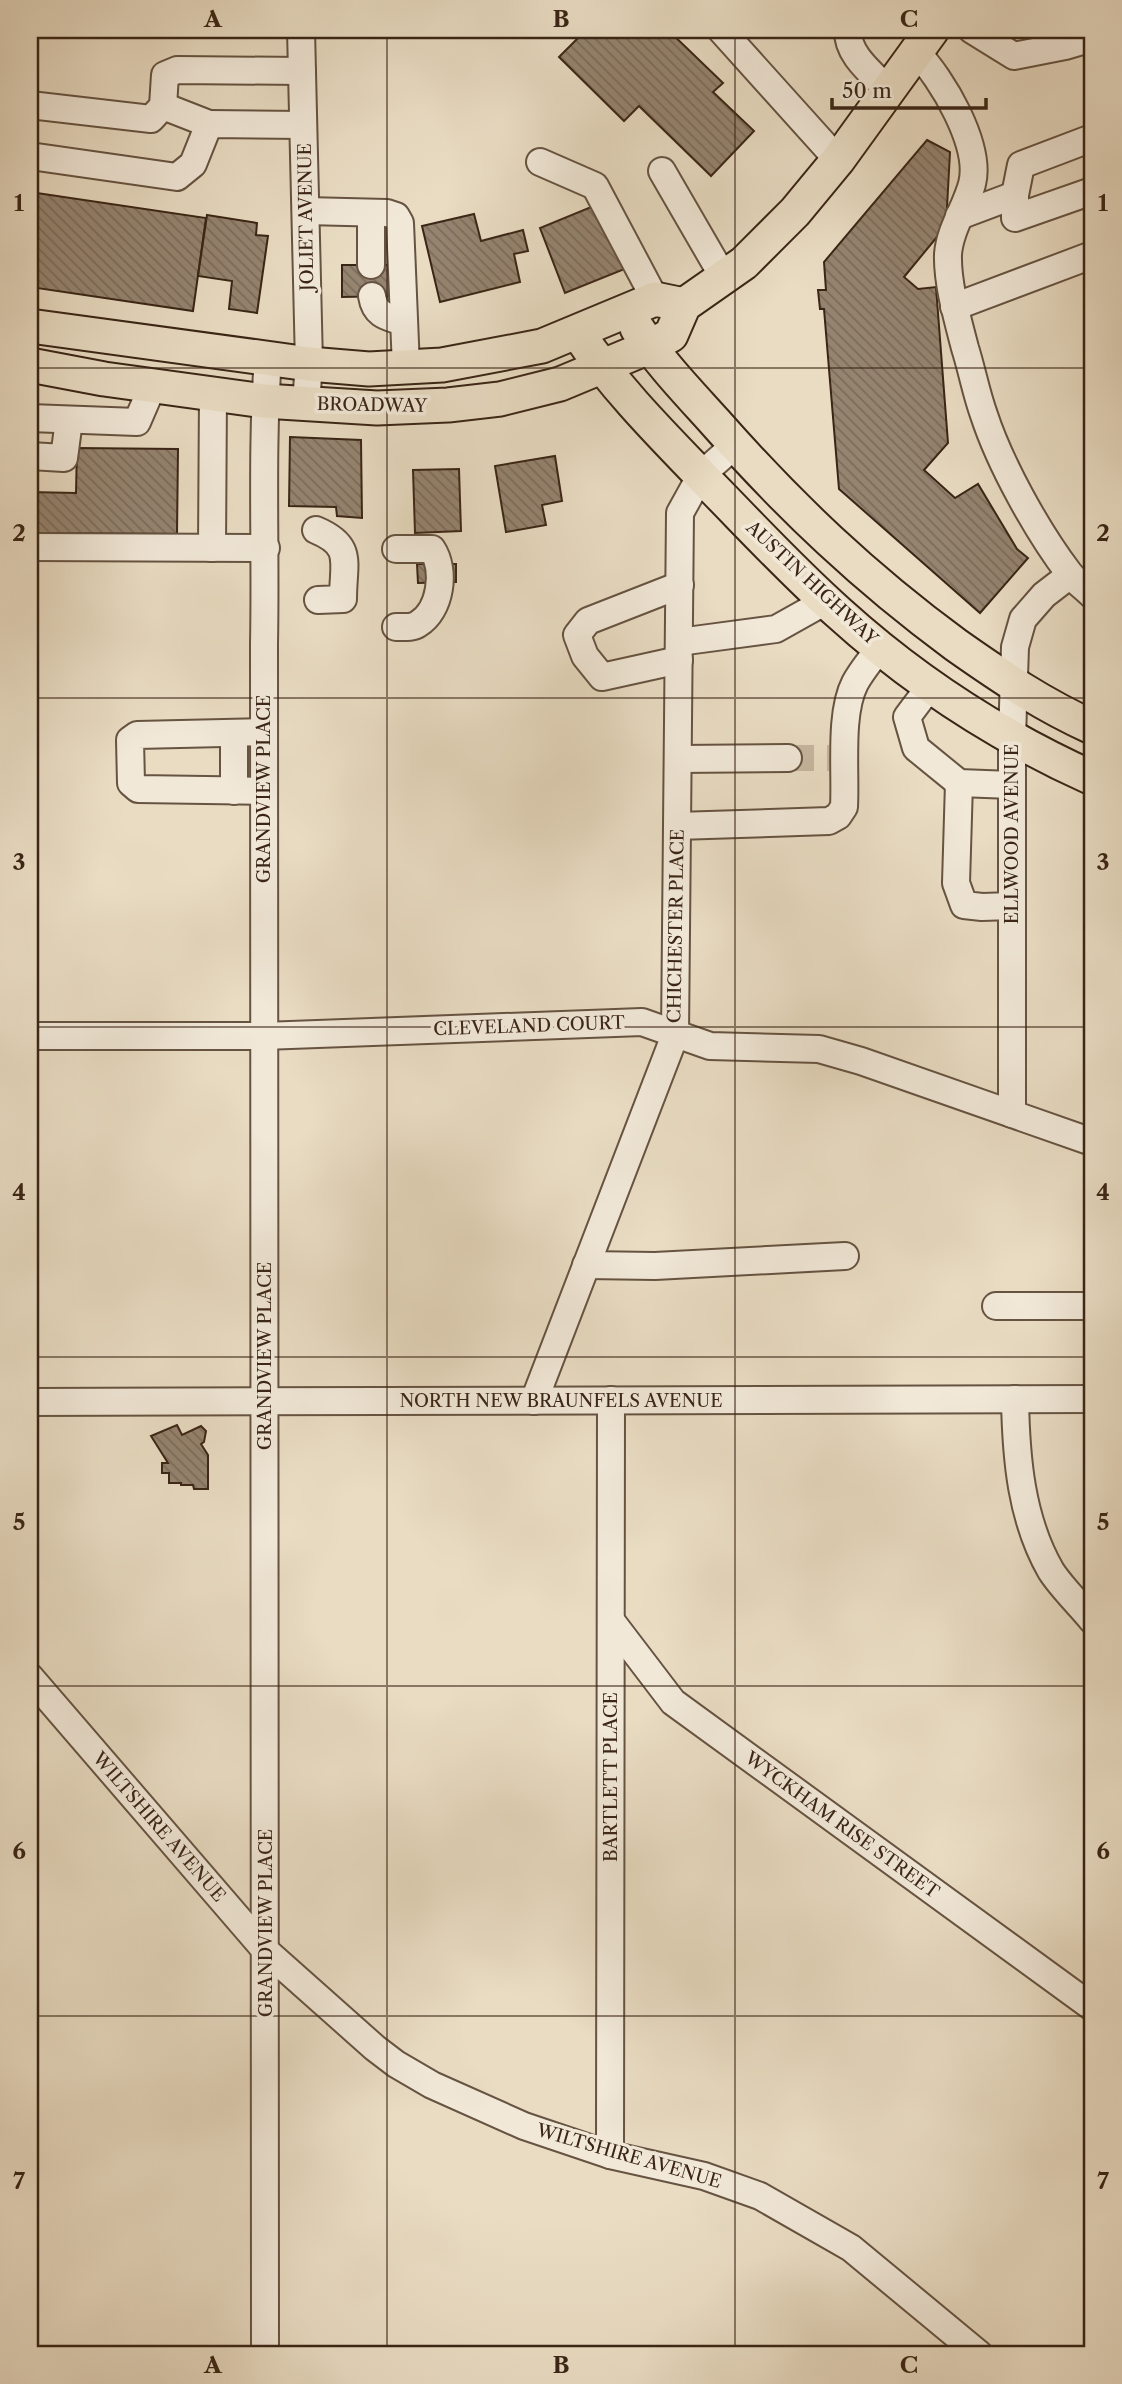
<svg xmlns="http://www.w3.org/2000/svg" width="1122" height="2384" font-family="'Libre Caslon Text',serif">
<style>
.building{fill:url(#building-back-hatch);stroke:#3a2516;stroke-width:2}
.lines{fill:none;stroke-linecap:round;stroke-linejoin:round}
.minor-tunnel{stroke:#c6b7a0;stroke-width:26;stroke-dasharray:26 13;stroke-linecap:butt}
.minor-casing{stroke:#665341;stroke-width:30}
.major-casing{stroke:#3a2516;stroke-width:37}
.minor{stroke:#f1e8d8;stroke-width:26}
.major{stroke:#e9dcc3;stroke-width:33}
.grid{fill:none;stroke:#3a2516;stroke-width:2;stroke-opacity:0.55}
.labels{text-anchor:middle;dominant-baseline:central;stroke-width:7;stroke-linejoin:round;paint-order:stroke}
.street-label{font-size:18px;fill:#3a2516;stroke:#f1e8d8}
.neatline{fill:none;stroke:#3a2516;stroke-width:2.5}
.grid-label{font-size:23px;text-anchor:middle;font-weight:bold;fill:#3a2516}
</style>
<defs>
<pattern id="building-back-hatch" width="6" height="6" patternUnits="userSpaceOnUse" patternTransform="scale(1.75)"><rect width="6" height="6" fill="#958470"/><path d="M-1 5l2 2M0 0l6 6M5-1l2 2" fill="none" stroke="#7b6c5b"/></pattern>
</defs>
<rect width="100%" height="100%" fill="#e9dcc3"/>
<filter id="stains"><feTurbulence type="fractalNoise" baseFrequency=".00286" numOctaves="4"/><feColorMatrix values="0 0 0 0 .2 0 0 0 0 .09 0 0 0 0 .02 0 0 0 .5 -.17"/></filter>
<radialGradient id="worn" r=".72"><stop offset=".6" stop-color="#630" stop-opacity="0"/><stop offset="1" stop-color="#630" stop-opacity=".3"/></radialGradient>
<g class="building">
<polygon points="586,30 668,30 723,83 713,92 754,131 711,176 639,106 624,121 559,57"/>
<polygon points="927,140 950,152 946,226 904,277 918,289 936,287 948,443 924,470 955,498 978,484 1017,549 1028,558 980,613 839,489 824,309 820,309 818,290 826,290 824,262"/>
<polygon points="30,192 206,218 193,311 30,287"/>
<polygon points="596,205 627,268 565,293 540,228"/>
<polygon points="474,214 481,241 523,230 528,251 514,254 520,282 440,302 422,226"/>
<polygon points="207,215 257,223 256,235 268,236 257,313 229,309 232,281 198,276"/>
<polygon points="342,265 392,265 392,296 342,297"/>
<polygon points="290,437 361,440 362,518 337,516 336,507 289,506"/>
<polygon points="77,448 178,449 177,534 30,533 30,492 76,493"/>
<polygon points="555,456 562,501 542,505 546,525 506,532 495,466"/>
<polygon points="459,469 461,531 415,533 413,470"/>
<polygon points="417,564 456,564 456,582 418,583"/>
<polygon points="177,1425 182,1435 201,1426 206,1431 204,1442 201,1444 208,1455 208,1489 194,1489 193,1485 181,1485 181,1483 169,1483 169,1473 162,1473 162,1463 168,1463 151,1436"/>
</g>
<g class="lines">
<polyline class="minor-tunnel" points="788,758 829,758"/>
<g class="minor-casing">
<g id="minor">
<polyline points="301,30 309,364 306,403"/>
<polyline points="721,30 838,160"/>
<path d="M848,30C847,55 872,73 888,90"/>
<polyline points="972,30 1014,56 1065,46 1092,38"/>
<path d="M916,52C942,78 982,146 972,184C966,207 950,229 948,254C947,283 958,321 965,348C972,370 976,393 984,415C1000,464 1037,531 1069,573C1075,581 1085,588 1092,595"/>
<polyline points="30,105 151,119 163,106 165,75 177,70 302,71"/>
<polyline points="163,106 209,124"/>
<polyline points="1092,138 1021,165 1015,195 1015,218 1092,191"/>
<polyline points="30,156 177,177 193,164 209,124 303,125"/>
<polyline points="540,162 595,186 655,299"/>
<polyline points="662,171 724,278"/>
<polyline points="306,211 387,213 396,216 400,223 406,367"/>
<polyline points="371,213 371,265"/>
<polyline points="959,216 1015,195"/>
<path d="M372,296C375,316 388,317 404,322"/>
<polyline points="954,307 1092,255"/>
<polyline points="30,418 137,422 153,385"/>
<polyline points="30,456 64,458 69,420"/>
<path d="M316,530C354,546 343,562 343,599L318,600"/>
<polyline points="30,547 266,548"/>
<polyline points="212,548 213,394"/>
<path d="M396,549H432C446,570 441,610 418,624C412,628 404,627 396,627"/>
<polyline points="679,642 776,629 826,601"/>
<polyline points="679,660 602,677 585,656 577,635 588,621 680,585"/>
<polyline points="931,685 907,717 916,748 959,783 1012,785"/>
<polyline points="264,732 137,735 130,740 131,783 138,789 264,791"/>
<polyline points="234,733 234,791"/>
<polyline points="678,759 788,758"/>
<polyline points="959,783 956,883 964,905 982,907 1012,906"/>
<path d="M677,826L829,821L838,816L844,807C846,771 839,714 855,683C862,670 872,659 880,647"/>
<polyline points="30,1036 263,1036 642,1022 710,1046 819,1049 861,1061 1092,1142"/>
<polyline points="1012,1114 1012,737 1015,647 1023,619 1044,595 1070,575"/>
<polyline points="586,1265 655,1266 845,1256"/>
<polyline points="996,1306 1092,1306"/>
<path d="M1015,1399C1016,1458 1021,1519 1051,1571C1062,1588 1079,1604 1092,1620"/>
<polyline points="534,1401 675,1035 680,513 701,475 735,445"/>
<polyline points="30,1402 1092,1399"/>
<polyline points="612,1622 673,1702 1092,2007"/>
<polyline points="30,1677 267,1952 375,2048 396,2064 432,2085 524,2126 610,2155 704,2176 760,2196 851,2248 979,2354"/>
<polyline points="610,2155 611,1400"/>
<path d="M265,2354L264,643C266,548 261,452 268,358"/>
</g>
</g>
<g class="major-casing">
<g id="major">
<polyline points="30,326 309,364 369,369 442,365 542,346 655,299 684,305"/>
<path d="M637,328C659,362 688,392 715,422C790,507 865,578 956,645C1000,676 1043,705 1092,727"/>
<path d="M578,333C616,390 667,440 714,489C755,531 795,574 839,613C913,680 1001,737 1092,778"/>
<polyline points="30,365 104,379 264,401 377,408 448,405 500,399 560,384 649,347 671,335 684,305 744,263 795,212 838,160 932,30"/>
</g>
</g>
<use href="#minor" class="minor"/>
<use href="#major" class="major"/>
</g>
<path class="grid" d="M387,30V2354M735,30V2354M30,368H1092M30,698H1092M30,1027H1092M30,1357H1092M30,1686H1092M30,2016H1092"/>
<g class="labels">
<g class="street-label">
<text transform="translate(306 217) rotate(-91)">JOLIET AVENUE</text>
<text transform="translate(372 405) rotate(1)">BROADWAY</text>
<text transform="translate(812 583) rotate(43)">AUSTIN HIGHWAY</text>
<text transform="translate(264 789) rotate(-90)">GRANDVIEW PLACE</text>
<text transform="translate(1012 834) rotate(-90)">ELLWOOD AVENUE</text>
<text transform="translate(676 926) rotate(-89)">CHICHESTER PLACE</text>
<text transform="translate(529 1026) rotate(-2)">CLEVELAND COURT</text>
<text transform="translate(265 1356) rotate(-90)">GRANDVIEW PLACE</text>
<text x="561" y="1401">NORTH NEW BRAUNFELS AVENUE</text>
<text transform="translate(611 1777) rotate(-90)">BARTLETT PLACE</text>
<text transform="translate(842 1825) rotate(36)">WYCKHAM RISE STREET</text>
<text transform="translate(159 1827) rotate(49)">WILTSHIRE AVENUE</text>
<text transform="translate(266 1923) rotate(-90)">GRANDVIEW PLACE</text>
<text transform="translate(629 2156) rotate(16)">WILTSHIRE AVENUE</text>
</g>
</g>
<rect width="1122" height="2384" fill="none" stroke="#e9dcc3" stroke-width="77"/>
<path d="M832 98v10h154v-10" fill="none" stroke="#3a2516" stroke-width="3.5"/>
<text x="842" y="98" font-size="21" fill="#3a2516" stroke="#f1e8d8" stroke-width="5" paint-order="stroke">50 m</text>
<rect x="38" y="38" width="1046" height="2308" class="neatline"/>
<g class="grid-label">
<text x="213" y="27">A</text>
<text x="561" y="27">B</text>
<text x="909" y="27">C</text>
<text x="19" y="211">1</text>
<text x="1103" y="211">1</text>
<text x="19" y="541">2</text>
<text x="1103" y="541">2</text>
<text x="19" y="870">3</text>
<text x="1103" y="870">3</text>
<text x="19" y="1200">4</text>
<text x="1103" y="1200">4</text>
<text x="19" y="1530">5</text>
<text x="1103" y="1530">5</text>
<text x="19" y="1859">6</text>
<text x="1103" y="1859">6</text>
<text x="19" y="2189">7</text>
<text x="1103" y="2189">7</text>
<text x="213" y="2373">A</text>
<text x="561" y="2373">B</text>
<text x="909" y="2373">C</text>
</g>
<rect width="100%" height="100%" filter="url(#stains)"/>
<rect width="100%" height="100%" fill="url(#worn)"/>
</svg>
